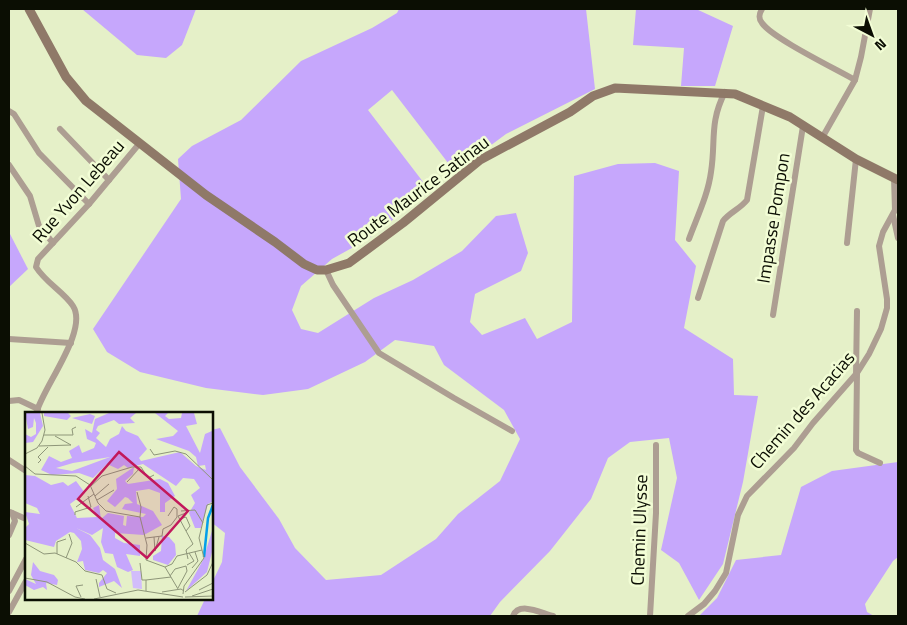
<svg xmlns="http://www.w3.org/2000/svg" width="907" height="625" font-family="'Titillium Web',sans-serif">
<style>
.forest{fill:#c6a7fc}
.lines{fill:none;stroke-linecap:round;stroke-linejoin:round}
.street{stroke:#ad9e92;stroke-width:6}
.secondary{stroke:#8f7968;stroke-width:9}
.labels{text-anchor:middle;dominant-baseline:central;stroke-width:5;stroke-linejoin:round;paint-order:stroke}
.street-label{font-size:18px;fill:#0b0e03;stroke:#f2fdd5}
.inset-river{fill:none;stroke:#049fe9;stroke-width:2.5}
.inset-road{fill:none;stroke:#8e9679;stroke-width:1}
.view{fill:#c2185b;fill-opacity:0.15;stroke:#c2185b;stroke-width:2.5}
.inset-edge{fill:none;stroke:#0b0e03;stroke-width:2.5}
</style>
<rect width="100%" height="100%" fill="#e5f0c8"/>
<g class="forest">
<polygon points="82,9 196,9 182,45 166,58 137,55"/>
<polygon points="399,9 586,9 595,89 506,134 455,172 392,90 368,110 430,191 368,239 332,259 301,286 292,310 301,329 318,333 374,298 413,280 462,251 496,216 516,213 528,253 521,271 475,294 470,322 482,335 525,318 537,339 572,322 574,176 618,164 655,163 679,171 675,240 696,266 684,328 733,359 734,395 758,396 743,482 723,564 699,600 679,563 661,550 677,478 669,438 630,442 608,458 591,499 550,551 500,602 490,616 197,616 205,599 211,599 211,585 222,562 225,533 211,522 211,430 220,428 240,467 279,519 295,548 326,580 381,575 436,539 458,514 500,481 520,439 504,410 444,365 434,346 395,340 365,362 308,389 263,395 206,388 140,372 107,352 93,329 181,199 178,159 192,146 241,120 301,61 372,28 397,13"/>
<polygon points="636,9 696,9 733,26 715,86 681,86 684,48 633,45"/>
<polygon points="9,232 28,269 9,287"/>
<polygon points="898,462 898,557 893,561 865,604 867,612 874,616 699,616 717,598 736,560 781,555 801,487 832,471"/>
</g>
<g class="lines">
<g class="street">
<path d="M762,9C759,14 758,18 762,23C772,38 836,69 855,80"/>
<polyline points="9,111 14,114 39,153 89,204"/>
<polyline points="60,129 109,180"/>
<polyline points="822,138 855,80 861,57 870,9"/>
<polyline points="9,165 30,196 39,226 53,243"/>
<polyline points="893,215 898,238"/>
<path d="M689,239C697,217 708,195 711,172C716,141 709,123 725,92"/>
<polyline points="847,243 856,159"/>
<polyline points="326,270 333,285 379,353 454,398 512,431"/>
<path d="M698,298L723,221C730,212 740,209 747,200L763,106"/>
<polyline points="773,315 803,126"/>
<polyline points="9,339 71,343"/>
<polyline points="857,373 856,450 858,453 880,463"/>
<polyline points="856,375 857,311"/>
<polyline points="9,401 19,400 38,409"/>
<path d="M36,414C42,388 89,331 73,306C64,292 46,283 36,267L38,259L89,204L139,144"/>
<polyline points="9,460 26,471"/>
<polyline points="10,512 26,519"/>
<polyline points="9,535 15,521 12,513"/>
<polyline points="9,591 26,559"/>
<polyline points="9,612 26,581"/>
<path d="M513,616C519,601 541,613 553,616"/>
<polyline points="650,616 656,513 656,445"/>
<polyline points="688,616 704,604 715,591 726,573 738,515 747,496 794,448 813,423 857,373 869,354 881,329 887,308 887,299 879,246 883,232 895,210 894,178"/>
</g>
<polyline class="secondary" points="29,9 66,77 86,101 206,195 275,242 304,264 317,270 326,270 349,263 403,223 480,160 570,112 593,96 615,88 735,94 790,117 856,159 898,180"/>
</g>
<g class="labels">
<g class="street-label">
<text transform="translate(78 191) rotate(-49)">Rue Yvon Lebeau</text>
<text transform="translate(418 191) rotate(-37)">Route Maurice Satinau</text>
<text transform="translate(773 218) rotate(-81)">Impasse Pompon</text>
<text transform="translate(802 410) rotate(-49)">Chemin des Acacias</text>
<text transform="translate(639 530) rotate(-88)">Chemin Ulysse</text>
</g>
</g>
<g transform="translate(25 412)">
<rect width="188" height="188" fill="#e5f0c8"/>
<path d="M106,159H116L117,177L108,176Z" fill="#d2bdfb"/>
<path d="M0,1H15L18,14L8,30L0,31V22L6,25L11,22V11L9,6L8,15L3,17ZM19,1H43L46,4L42,8L19,4ZM72,1H111L105,6L110,11L94,12L89,8L73,14L71,18L75,21L71,26L81,35L85,27L94,22L97,14L101,19L113,24L122,37L114,46L116,49L155,40L171,54L181,58L180,53L173,54L171,45L164,39L131,27L148,24L153,19L130,1H143L140,4L144,7L156,6L157,1H169L172,12L161,14L175,41L180,22L187,19V90L183,92L176,116H170L164,101L170,91L166,83L175,76L169,67L158,66L151,74L118,52L103,56L99,53L93,57L82,52L68,66L54,61L27,63L16,58L24,44L36,50L47,46L44,39L54,33L57,41L69,36L71,31L62,27L60,17L67,21L70,7L84,1ZM85,45L47,59L31,56L48,51ZM65,2L70,4L67,12L47,6ZM109,55L108,62L100,69L103,72L135,67L143,71L150,84L140,91V100H135V81L124,77L111,79L112,92L128,99L137,113L119,123L90,121V126L99,131L115,133V144L101,142L108,158L103,160L92,155L88,142L80,141L76,130L78,116L67,123L51,116L65,123L75,136L78,148L90,157L97,176L89,169L74,175V171L82,161L78,158L74,161L60,158L58,149L52,150L57,137L56,129L49,121L45,120L31,129L29,135L0,128V116L4,112L0,100L15,102L12,96L0,91V63L10,64L26,73L38,70L43,74L51,69L60,81L45,92L52,106L72,105L68,96L74,93L76,107L83,101L99,104L98,113L101,114L102,104L118,105L121,102L97,97L100,92L108,91L103,86L100,85L90,95L82,89L92,77L91,67ZM187,119V140L182,160L161,179L178,148ZM137,124L144,125L150,132L151,143L143,153L128,148V144L136,139ZM8,150L15,159L29,163L33,168L32,173L21,171L22,178L18,175L9,178L0,173V167L11,172L6,163Z" fill="#c6a7fc" fill-rule="evenodd"/>
<path class="inset-river" d="M179,145L183,106L188,93"/>
<path class="inset-road" d="M19,23H48L47,17L51,15M30,24L46,33M14,34L46,33M125,37L129,43L150,39L161,42L187,67M0,42L12,36L17,29L20,18L17,1M13,51L16,48L13,45L23,35M0,54L10,62L51,64L65,73L73,91L81,99L115,105L122,133L121,148L140,155L153,177M102,70L115,56M66,74L77,64L107,55H116L123,66L129,63M112,80L116,95L115,105M70,84L84,72M72,88L89,78M51,95L69,82M156,99L170,98L178,111M161,101L153,104L168,132L161,138L163,147M50,103V100L66,95L63,84M155,107L161,105L165,114L161,119M129,125L130,139L134,125M121,126L137,124L138,117L146,113L152,105V97L149,95L143,104M0,131L19,142L30,141L51,150L60,159L77,163L82,177L91,181M32,142V130L41,127M41,146L47,131L44,122M115,151L117,168H121M162,153L169,149L164,141M140,155L147,152L152,144L177,138M167,156L173,149L170,140M145,164L150,157L161,154L162,159L153,176M0,166L22,170L50,185L60,187M71,167L75,185M174,178L188,171M121,179V168L146,165M137,180L156,177L159,179M160,180L182,163L188,150M158,182L159,174L179,146L174,126L182,93L188,91M167,184L188,177M56,185L51,174L58,173M160,185L188,184M69,187L113,178L158,185"/>
<path class="view" d="M94,40L163,99L122,146L53,87Z"/>
<rect width="188" height="188" class="inset-edge"/>
</g>
<rect width="907" height="625" fill="none" stroke="#0b0e03" stroke-width="20"/>
<g transform="translate(872 35) rotate(139)" stroke="#f2fdd5" stroke-width="4" paint-order="stroke">
<path d="M0-4L9 19L0 12L-9 19Z" fill="#0b0e03"/>
<text y="-8" font-size="14" font-weight="bold" text-anchor="middle" fill="#0b0e03">N</text>
</g>
</svg>
